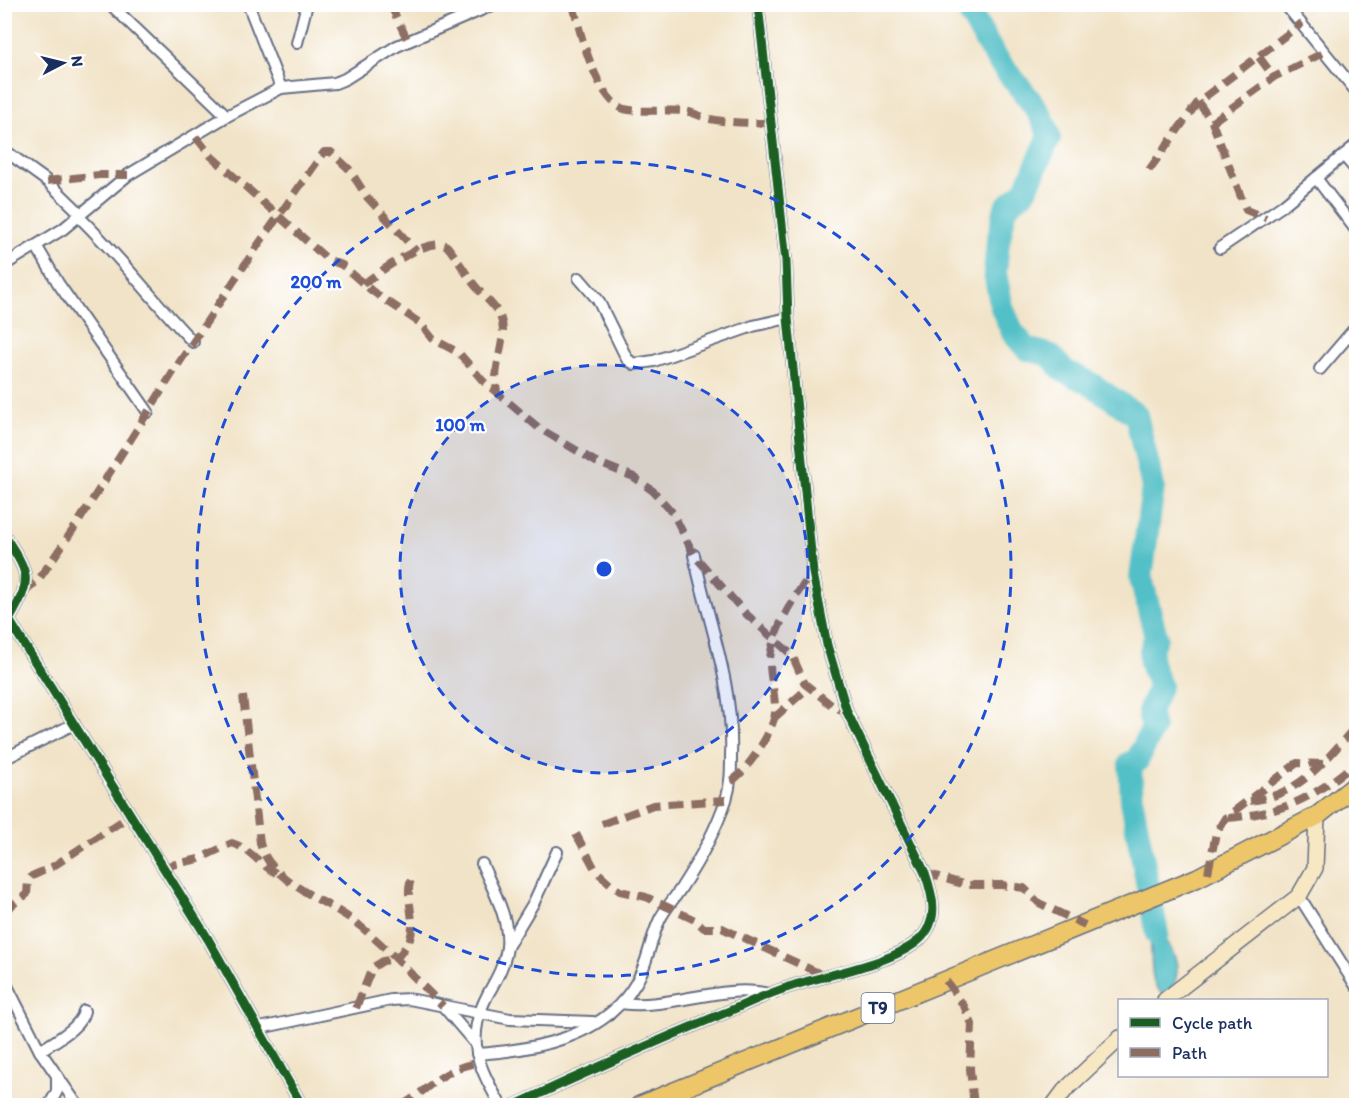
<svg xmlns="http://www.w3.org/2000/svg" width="1361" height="1110" font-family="Itim,sans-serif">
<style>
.water{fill:#52c0c7;stroke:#367892;stroke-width:1.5}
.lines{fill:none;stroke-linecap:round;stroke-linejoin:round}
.river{stroke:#52c0c7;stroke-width:24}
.minor-casing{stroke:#666e83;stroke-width:14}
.secondary-casing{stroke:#666e83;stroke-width:18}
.trunk-casing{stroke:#666e83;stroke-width:21}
.minor{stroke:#fff;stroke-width:10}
.secondary{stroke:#f7e8c3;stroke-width:15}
.trunk{stroke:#ecc669;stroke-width:18}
.quiet{stroke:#8d6e63;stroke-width:8;stroke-dasharray:15 8;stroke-linecap:butt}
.cycleway-casing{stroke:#fff;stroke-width:13}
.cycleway{stroke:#1b5e20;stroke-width:9}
.ring{fill:none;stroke:#1d4ed8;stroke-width:3;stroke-dasharray:10 8}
.labels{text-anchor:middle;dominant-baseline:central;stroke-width:4.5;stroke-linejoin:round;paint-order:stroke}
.shield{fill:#fff;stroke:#5f6d8e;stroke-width:1.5}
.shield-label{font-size:18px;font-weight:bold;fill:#1b2f5e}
.centre{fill:#1d4ed8;stroke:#fff;stroke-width:3}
.ring-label{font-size:18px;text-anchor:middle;font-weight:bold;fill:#1d4ed8;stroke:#fff;stroke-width:4.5;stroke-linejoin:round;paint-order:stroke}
</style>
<rect width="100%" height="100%" fill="#fff"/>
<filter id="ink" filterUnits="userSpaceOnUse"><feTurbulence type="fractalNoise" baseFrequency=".0167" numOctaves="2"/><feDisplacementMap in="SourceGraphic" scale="12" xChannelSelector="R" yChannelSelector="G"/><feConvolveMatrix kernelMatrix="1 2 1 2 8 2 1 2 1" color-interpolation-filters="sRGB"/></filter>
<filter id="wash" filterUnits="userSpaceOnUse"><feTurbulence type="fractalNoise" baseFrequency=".008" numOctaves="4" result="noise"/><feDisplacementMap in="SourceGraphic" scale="24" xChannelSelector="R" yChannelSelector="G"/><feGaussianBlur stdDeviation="1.35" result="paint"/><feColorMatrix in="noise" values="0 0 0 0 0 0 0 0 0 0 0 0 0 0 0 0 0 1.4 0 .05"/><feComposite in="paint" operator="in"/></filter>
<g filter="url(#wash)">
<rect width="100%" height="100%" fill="#f1e3c7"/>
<path class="water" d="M1150,932L1163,935C1176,955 1184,971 1169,993H1161L1154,983L1152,972Z"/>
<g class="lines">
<path class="river" d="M964,4C975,20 983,37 993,53C1008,77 1046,111 1049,138L1025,191L1006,207L998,242L995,273L1002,308L1013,333L1027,349L1050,355L1064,371L1088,382L1136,415L1153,487L1141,578L1156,637C1146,656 1151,667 1160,685L1149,712L1153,728L1137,761L1130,763L1132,802L1157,934"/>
</g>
</g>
<g filter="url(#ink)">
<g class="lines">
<g class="minor-casing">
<g id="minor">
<polyline points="110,4 227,116"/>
<polyline points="248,4 281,88"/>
<polyline points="1285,4 1356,91"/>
<polyline points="297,43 307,4"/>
<polyline points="4,150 47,181 80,213"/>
<polyline points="1344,156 1356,170"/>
<polyline points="1316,178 1356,230"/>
<path d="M78,216C119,255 153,301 193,342"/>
<polyline points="37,247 58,283 148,412"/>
<polyline points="1220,248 1282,206 1356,145"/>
<polyline points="4,265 63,229 128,175 227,116 281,88 335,83 345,79 397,46 495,4"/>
<polyline points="579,278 598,300 627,359 634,364 654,361 753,326 788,318"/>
<polyline points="1320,369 1356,327"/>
<path d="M4,535C30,575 33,578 9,620L208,939L302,1106"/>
<polyline points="4,759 74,724"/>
<path d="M482,864C493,890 510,919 507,947C505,964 496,980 488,994C464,1039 478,1065 501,1106"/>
<polyline points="1299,896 1356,986"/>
<polyline points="507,947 534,902 557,852"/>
<polyline points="4,980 40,1051 78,1106"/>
<path d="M621,1003C670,1010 720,983 769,994"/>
<polyline points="443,1006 474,1042"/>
<polyline points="260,1028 391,1000 409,999 510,1019 593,1022"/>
<path d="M40,1051C54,1041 81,1028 84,1011"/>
<path d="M477,1054C534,1050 604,1038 636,983C648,964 650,939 660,919C666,907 676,897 683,885C700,859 716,829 726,800C731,785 731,770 731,755C734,685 708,622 694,555"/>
<polyline points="49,1106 57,1091 57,1076"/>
<path d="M513,1106C582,1074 652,1043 722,1014C744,1005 764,995 786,988C822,975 891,965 919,940C940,921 933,896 925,873L847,712L827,645L813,573L788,318L786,261L758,4"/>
</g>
</g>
<g class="secondary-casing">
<g id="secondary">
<polyline points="1165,1000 1299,896 1315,868 1317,816"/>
<polyline points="1053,1106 1065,1090 1120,1038"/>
</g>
</g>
<g class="trunk-casing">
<polyline id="trunk" points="639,1106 1197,878 1317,816 1356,785"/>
</g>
<use href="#minor" class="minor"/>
<use href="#secondary" class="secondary"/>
<use href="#trunk" class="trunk"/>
<g class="quiet">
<polyline points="390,4 408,41"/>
<path d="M573,4C579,30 597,101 624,109C640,113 666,109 684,111C693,112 701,117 710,119C730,123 750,123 770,123"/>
<polyline points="1259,57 1274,77"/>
<polyline points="1198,102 1212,122 1246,210 1266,218"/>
<polyline points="1212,122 1274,77 1325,52"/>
<polyline points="196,137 211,156 327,259 342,265 372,291 420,323 433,339 459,353 483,381 539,428 596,462 634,477 653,491 673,513 694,555 745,613 792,655 805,684 834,707 847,712"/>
<polyline points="1149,170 1198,102 1302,23"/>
<polyline points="47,181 99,175 128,175"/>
<path d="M363,284C380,272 427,236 447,246C458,259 466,275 477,288C488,302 503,310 503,331C502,351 493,370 497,391"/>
<polyline points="24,593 39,579 79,521 179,363 258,245 324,152 331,152 349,169 367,197 416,251"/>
<path d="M243,696L260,843C270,884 331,901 360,926C390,950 415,979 443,1006"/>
<polyline points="774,718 809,687"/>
<path d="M731,781C746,773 774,730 775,713C776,695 769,676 770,658C773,630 795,593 813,573"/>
<path d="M1250,801C1299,796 1326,760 1356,726"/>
<path d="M1228,818C1287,812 1310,799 1356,763"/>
<polyline points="602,824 653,805 726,800"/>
<polyline points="576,834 596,871 613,886 620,891 646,897 695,920 704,928 722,928 825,976"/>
<path d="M162,867L199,859L232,843C249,848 260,865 276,873"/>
<polyline points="925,873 966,885 1002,885 1024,888 1039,903 1085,925"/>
<polyline points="1208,873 1216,833 1225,818 1297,763 1323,764"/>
<polyline points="4,911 27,894 28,881 32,876 52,867 131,815"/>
<polyline points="946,981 964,1006 972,1024 970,1069 974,1106"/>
<path d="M356,1008L372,968L383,961L396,959C401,953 407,946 410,939C417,920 403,892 412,878"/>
<path d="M401,1106C434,1086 439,1070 480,1062"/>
</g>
<g class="cycleway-casing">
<g id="cycleway">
<path d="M4,535C30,575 33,578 9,620L208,939L302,1106"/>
<path d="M513,1106C582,1074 652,1043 722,1014C744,1005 764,995 786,988C822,975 891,965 919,940C940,921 933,896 925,873L847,712L827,645L813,573L788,318L786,261L758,4"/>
</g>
</g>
<use href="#cycleway" class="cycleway"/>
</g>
</g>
<circle cx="604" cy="569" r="204" fill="#1d4ed8" fill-opacity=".12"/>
<g class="ring">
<circle cx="604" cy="569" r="204"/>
<circle cx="604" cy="569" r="407"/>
</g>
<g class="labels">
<rect class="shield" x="861.5" y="993" width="33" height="30" rx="4.5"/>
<g class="shield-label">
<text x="878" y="1008">T9</text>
</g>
</g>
<circle cx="604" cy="569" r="9" class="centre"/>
<g class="ring-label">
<text x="316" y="288">200 m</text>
<text x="460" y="431">100 m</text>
</g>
<rect width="1361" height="1110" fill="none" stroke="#fff" stroke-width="24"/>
<rect x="1118" y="999" width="210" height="78" fill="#ffffff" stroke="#a4acbf" stroke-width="1.5"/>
<rect x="1130" y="1018" width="30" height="9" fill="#1b5e20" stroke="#a4acbf" stroke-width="1.5"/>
<text x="1172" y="1029" font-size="18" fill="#1b2f5e">Cycle path</text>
<rect x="1130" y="1048" width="30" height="9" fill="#8d6e63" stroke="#a4acbf" stroke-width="1.5"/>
<text x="1172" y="1059" font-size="18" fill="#1b2f5e">Path</text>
<g transform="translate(63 63) rotate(83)" stroke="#ffffff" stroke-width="4.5" paint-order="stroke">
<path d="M0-4.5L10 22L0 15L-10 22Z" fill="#1b2f5e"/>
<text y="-9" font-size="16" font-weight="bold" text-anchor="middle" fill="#1b2f5e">N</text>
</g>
</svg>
